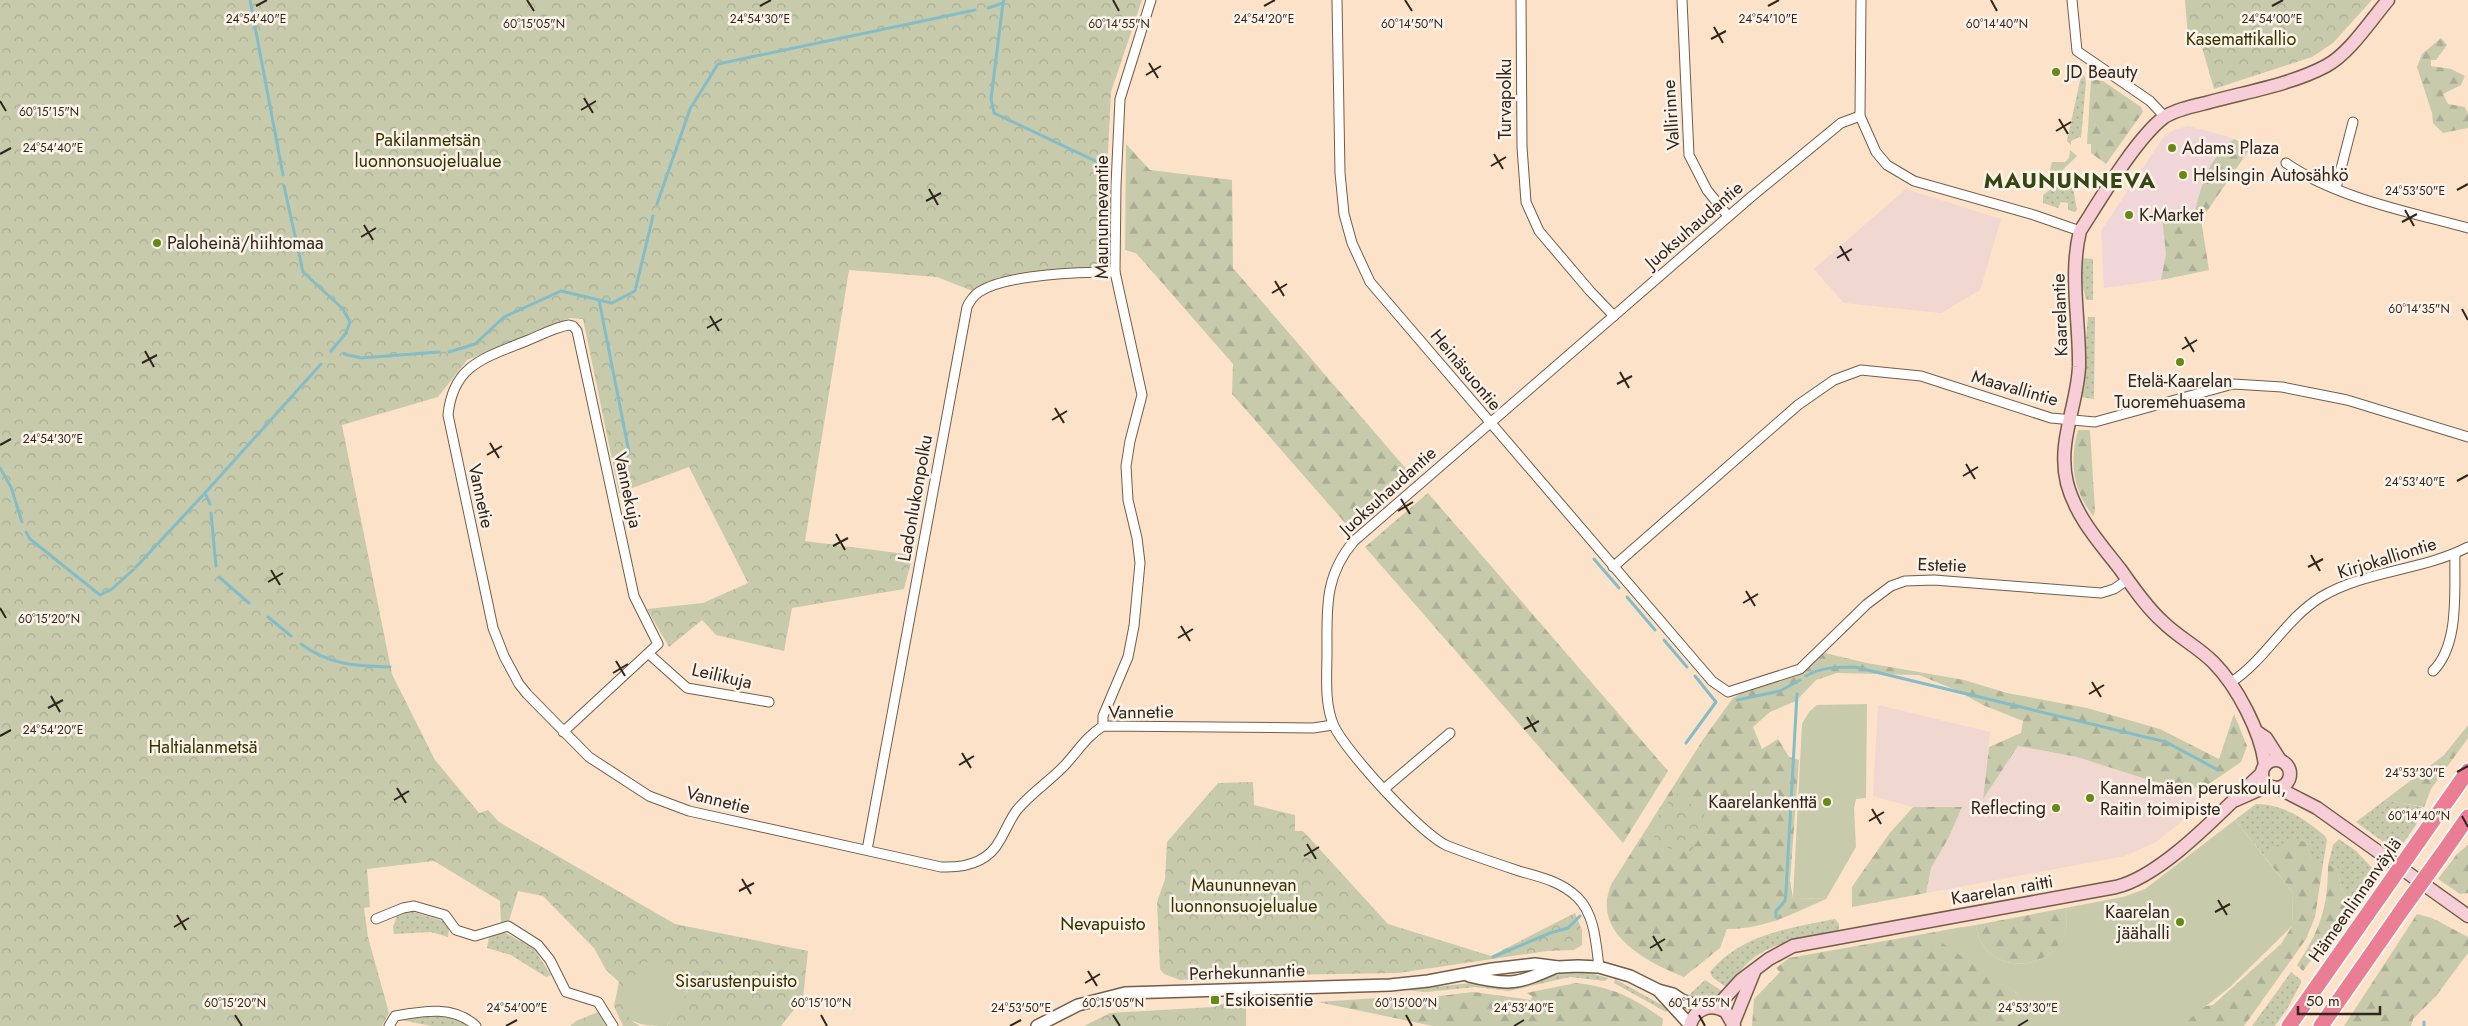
<svg xmlns="http://www.w3.org/2000/svg" width="2468" height="1026" font-family="Jost,sans-serif">
<style>
.commercial{fill:#f0d6d8}
.education{fill:#f0d7d0}
.grass{fill:url(#grass-dots)}
.forest{fill:url(#forest-firs)}
.park{fill:url(#park-crowns)}
.garden{fill:#c7cbac}
.lines{fill:none;stroke-linecap:round;stroke-linejoin:round}
.stream{stroke:#84bdc7;stroke-width:3}
.minor-casing{stroke:#735d47;stroke-width:11}
.tertiary-casing{stroke:#735d47;stroke-width:14}
.secondary-casing{stroke:#735d47;stroke-width:15}
.trunk-casing{stroke:#fff;stroke-width:18}
.minor{stroke:#fff;stroke-width:9}
.tertiary{stroke:#fff;stroke-width:11}
.secondary{stroke:#f7ced7;stroke-width:12}
.trunk{stroke:#ea7e94;stroke-width:15}
.trunk-bridge-casing{stroke:#fff;stroke-width:18;stroke-linecap:butt}
.trunk-bridge{stroke:#ea7e94;stroke-width:15}
.ticks{fill:none;stroke:#2f261d;stroke-width:2}
.poi-dot{fill:#638a16;stroke:#fdf2e8;stroke-width:2}
.labels{text-anchor:middle;dominant-baseline:central;stroke-width:5;stroke-linejoin:round;paint-order:stroke}
.park-label{font-size:18px;fill:#323400;stroke:#fdf2e8}
.poi-label{font-size:18px;fill:#2f261d;stroke:#fdf2e8;text-anchor:start}
.street-label{font-size:18px;fill:#2f261d;stroke:#fdf2e8}
.district-label{font-size:22px;font-weight:bold;letter-spacing:1px;fill:#334713;stroke:#fdf2e8}
.ticks-label{font-size:12px;text-anchor:middle;fill:#2f261d;stroke:#fdf2e8;stroke-width:5;stroke-linejoin:round;paint-order:stroke}
</style>
<defs>
<pattern id="grass-dots" width="8" height="8" patternUnits="userSpaceOnUse" patternTransform="scale(1.25)"><rect width="8" height="8" fill="#c7cbac"/><path d="M2 2h.1M6 6h.1" fill="none" stroke="#abae94" stroke-width="1.8" stroke-linecap="round"/></pattern>
<pattern id="forest-firs" width="22" height="20" patternUnits="userSpaceOnUse" patternTransform="scale(1.25)"><rect width="22" height="20" fill="#c7cbac"/><path d="M5 1l3.5 6h-7zM16 11l3.5 6h-7z" fill="#abae94"/></pattern>
<pattern id="park-crowns" width="20" height="18" patternUnits="userSpaceOnUse" patternTransform="scale(1.25)"><rect width="20" height="18" fill="#c7cbac"/><path d="M2 6a3 3 0 1 1 6 0M12 15a3 3 0 1 1 6 0" fill="none" stroke="#abae94"/></pattern>
</defs>
<rect width="100%" height="100%" fill="#fce2c9"/>
<polygon class="commercial" points="2188,126 2226,136 2251,147 2201,220 2209,270 2155,281 2104,288 2101,231 2163,138 2174,130"/>
<g class="education">
<polygon points="1906,189 2001,219 1980,290 1941,313 1844,303 1814,269"/>
<polygon points="1878,705 1990,732 1983,798 2018,746 2077,757 2149,780 2188,789 2202,805 2156,842 2125,856 1926,893 1931,868 1949,837 1962,808 1913,807 1873,796"/>
</g>
<g class="grass">
<polygon points="2079,67 2085,77 2086,83 2081,138 2079,137 2071,141 2071,145 2067,141 2081,76 2077,71"/>
<polygon points="2057,184 2073,188 2077,210 2075,212 2068,210 2068,203 2061,202 2058,208 2043,203 2043,195"/>
<polygon points="2081,258 2093,259 2093,300 2086,300 2081,279"/>
<polygon points="2088,317 2095,317 2094,399 2080,397"/>
<polygon points="2385,800 2422,807 2416,825 2397,852 2356,822"/>
<path d="M2256,804C2283,804 2305,819 2325,836L2327,840L2323,864L2311,861L2307,842C2289,840 2278,845 2264,856L2235,820Z"/>
<polygon points="2339,839 2356,851 2380,876 2367,895 2364,894 2352,907 2341,888 2337,867 2328,865 2333,845"/>
<polygon points="410,911 443,921 449,930 448,937 431,932 394,934 393,927 397,916"/>
<path d="M1835,919L1839,924V931C1809,938 1774,940 1750,961C1741,968 1735,979 1729,989L1713,978L1710,972C1741,934 1790,928 1835,919Z"/>
<polygon points="504,932 534,949 551,975 546,977 511,955 487,948 489,937"/>
<polygon points="2291,972 2301,980 2301,983 2287,1009 2275,1026 2252,1026"/>
<polygon points="1568,973 1590,973 1608,978 1605,981 1570,977 1509,991 1476,987 1426,992 1404,990"/>
<polygon points="1615,979 1669,1009 1666,1012 1614,983"/>
<polygon points="1705,980 1725,993 1711,1001 1689,998 1691,993"/>
<polygon points="422,1014 460,1019 468,1026 431,1026 402,1020"/>
</g>
<g class="forest">
<polygon points="2441,38 2447,45 2436,60 2431,60 2431,66 2451,69 2465,76 2461,85 2443,94 2448,104 2465,107 2468,114 2468,128 2443,133 2433,123 2432,113 2417,67 2422,54"/>
<polygon points="2091,79 2103,81 2141,107 2143,112 2106,164 2091,153 2091,144 2087,144"/>
<path d="M2234,139L2251,147L2201,220L2209,270L2161,280L2166,254L2162,217L2181,210L2192,215C2197,208 2197,201 2200,192C2206,172 2216,151 2234,139Z"/>
<polygon points="1126,144 1150,170 1232,180 1233,268 1414,478 1353,532 1232,394 1233,364 1136,253 1125,250"/>
<path d="M2078,430H2090L2095,511L2093,516C2073,490 2069,462 2078,430Z"/>
<polygon points="1428,493 1668,771 1623,843 1365,547"/>
<path d="M1825,653L1867,663L1964,680L2007,693L2087,708L2160,729L2219,759L2234,714L2247,746L2241,762L2206,786L2188,789L2149,780L2077,757L2018,746L1983,799L1989,747L2021,733L2023,721L1983,705L1956,690L1919,675L1837,673L1816,680L1796,701L1770,712L1753,727L1762,749L1778,739L1789,757L1799,760L1790,881L1793,898L1826,899C1793,914 1764,929 1727,929L1720,948L1684,977C1646,962 1589,932 1612,883L1704,738L1733,698L1742,693L1796,676Z"/>
<polygon points="2468,725 2468,738 2431,789 2424,807 2385,800 2444,755"/>
<polygon points="1913,807 1962,807 1949,837 1931,868 1926,893 1852,907 1852,887 1856,881 1889,834"/>
<polygon points="2295,840 2307,842 2311,860 2323,864 2315,917 2306,939 2244,1026 2163,1026 2187,1009 2213,1005 2281,944 2292,926 2293,893 2264,856 2277,845"/>
<polygon points="2468,845 2468,893 2460,894 2438,879 2457,854"/>
<path d="M2328,865L2337,867L2341,888L2351,906L2303,971L2297,965C2320,930 2328,908 2328,865Z"/>
<path d="M2065,908C2081,970 1982,986 1976,925Z"/>
<polygon points="2417,914 2432,918 2468,937 2468,953 2436,996 2413,1019 2411,1026 2344,1026"/>
<polygon points="1963,927 1969,960 2019,995 2024,1026 1752,1026 1754,999 1780,972 1776,968 1789,958"/>
<path d="M1576,983C1613,987 1634,998 1663,1019L1662,1026H1433L1318,1002L1392,997L1403,1000L1474,992L1531,1000L1532,996L1526,993Z"/>
</g>
<g class="park">
<polygon points="0,0 1142,0 1111,92 1102,272 1009,281 978,293 937,277 849,270 805,541 913,555 904,589 792,608 784,651 716,635 702,620 669,647 647,609 703,603 748,583 689,467 619,493 583,319 570,318 467,360 438,397 342,425 392,674 435,760 479,813 488,810 499,822 675,924 808,951 803,998 781,1026 667,1026 688,990 632,1021 640,1026 623,1026 614,1006 619,982 606,970 594,948 543,896 518,891 509,921 501,923 500,901 434,861 367,869 370,907 364,908 368,937 389,1013 382,1026 0,1026"/>
<polygon points="2185,0 2372,0 2333,43 2312,57 2214,89 2202,47 2188,37"/>
<polygon points="1253,782 1254,805 1295,815 1295,831 1303,831 1388,924 1491,956 1575,913 1582,930 1582,945 1574,950 1547,951 1398,973 1278,975 1180,980 1164,974 1160,969 1157,902 1165,879 1167,842 1218,783"/>
<path d="M1675,792L1705,815V830L1691,851C1672,850 1657,849 1650,828Z"/>
<polygon points="1230,1001 1246,1001 1246,1026 1084,1026 1110,1013 1214,1007"/>
<polygon points="598,1012 606,1026 570,1026 576,1021"/>
</g>
<g class="garden">
<polygon points="2070,150 2077,156 2046,186 2052,162 2065,162 2069,158"/>
<polygon points="1867,704 1866,798 1856,799 1854,808 1856,847 1826,899 1793,898 1802,724 1809,712 1817,705"/>
<path d="M2235,820L2293,893L2292,926L2230,987L2181,1026H2020L2019,995L1942,943L1940,931L1976,925C1982,986 2081,970 2065,908L2123,897L2145,889Z"/>
<path d="M654,958C663,960 668,964 675,969C701,987 678,1006 667,1026C647,1026 623,1026 624,1001L642,966Z"/>
</g>
<g class="lines">
<g class="stream">
<polyline points="250,0 283,175"/>
<polyline points="1003,3 991,99 994,113 1106,166"/>
<polyline points="988,8 1003,3 1004,0"/>
<polyline points="284,186 303,272 343,309 350,322 346,333 331,351"/>
<polyline points="657,204 690,109 718,64 975,10"/>
<polyline points="599,300 629,452"/>
<polyline points="449,352 475,344 504,317 561,291 612,303 635,291 653,216"/>
<polyline points="344,354 361,358 439,352"/>
<polyline points="0,468 11,487 22,522"/>
<polyline points="210,504 205,493 321,364"/>
<polyline points="211,513 216,566"/>
<polyline points="26,532 30,539 100,595 112,589 133,570"/>
<polyline points="1594,559 1619,588"/>
<polyline points="136,567 205,493"/>
<polyline points="219,577 249,603"/>
<polyline points="1627,597 1655,630"/>
<polyline points="268,617 291,636"/>
<polyline points="1664,640 1687,667"/>
<path d="M301,644C329,665 356,666 390,667"/>
<path d="M1806,676C1821,667 1838,667 1855,667L2166,742L2218,770"/>
<polyline points="1737,700 1780,691 1800,680"/>
<polyline points="1686,743 1716,702 1695,676"/>
<polyline points="1776,917 1776,911 1785,901 1786,892 1797,694"/>
<polyline points="1493,957 1550,933 1568,928 1580,916"/>
<polyline points="2424,1026 2424,1022"/>
</g>
<g class="minor-casing">
<g id="minor">
<polyline points="1337,0 1340,173 1344,214 1352,243 1370,282 1712,681 1728,692 1800,669 1867,604 1891,586 1905,581 1934,580 2101,593 2114,589 2127,580"/>
<polyline points="1521,0 1522,147 1526,202 1539,231 1590,291 1614,316"/>
<polyline points="1682,0 1689,155 1707,190 1728,216"/>
<polyline points="1861,0 1860,116 1876,152 1887,165 1914,181 2034,215 2080,231"/>
<polyline points="2072,0 2077,51 2150,101 2165,117"/>
<path d="M2286,163C2336,198 2410,212 2468,228"/>
<polyline points="2336,188 2353,122"/>
<polyline points="1613,567 1798,405 1834,380 1861,370 1921,376 2051,418 2095,422 2233,384 2282,387 2347,400 2468,437"/>
<polyline points="649,654 687,688 769,702"/>
<path d="M2433,671C2460,644 2454,590 2455,554"/>
<path d="M2230,683C2266,660 2284,620 2321,597C2366,570 2422,571 2468,547"/>
<polyline points="1103,726 1103,716 1128,657 1134,626 1140,563 1137,538 1128,500 1126,466 1130,441 1142,395 1115,272 1116,185 1120,99 1151,0"/>
<path d="M563,732L658,644L634,596L577,331L573,326L569,325C555,327 539,336 526,341C484,358 453,365 448,415L493,628L504,656L519,684L527,694L589,757L649,796L689,811L941,867C965,868 988,863 1000,840C1006,830 1010,819 1017,810C1031,793 1050,781 1065,765C1078,751 1086,737 1103,726L1313,728L1333,725"/>
<polyline points="1384,789 1450,733"/>
<path d="M867,850L967,307C970,301 973,296 979,292C1006,274 1082,272 1115,272"/>
<polyline points="376,919 403,908 414,906 445,915 456,930 475,936 508,926 538,945 550,960 566,992 598,1002 613,1026"/>
<path d="M1599,967C1596,944 1595,914 1577,897C1560,881 1540,877 1519,871C1495,863 1471,855 1448,846C1422,835 1346,752 1334,726C1324,704 1327,675 1327,651C1327,609 1324,576 1354,541L1751,197L1841,123L1860,116"/>
<path d="M389,1026L395,1016C423,1011 454,1005 476,1026"/>
</g>
</g>
<g class="tertiary-casing">
<g id="tertiary">
<path d="M1469,976C1509,986 1518,984 1556,967"/>
<polyline points="1658,990 1690,1025"/>
<polyline points="1037,1026 1078,1005 1125,993 1390,985 1428,981 1492,969 1535,964 1558,967 1578,966 1599,967 1630,976 1658,990 1673,994 1682,1000 1704,1008"/>
</g>
</g>
<g class="secondary-casing">
<g id="secondary">
<polyline points="2257,732 2266,738 2280,760"/>
<circle cx="2276" cy="774" r="14"/>
<path d="M2265,765C2261,732 2237,686 2213,662C2198,647 2178,637 2163,622C2146,607 2133,587 2120,569C2099,542 2076,517 2067,483C2057,442 2077,407 2079,367C2080,322 2069,275 2080,231C2100,200 2135,140 2163,118C2174,110 2193,106 2206,103C2245,92 2290,85 2326,66C2349,54 2371,20 2388,0"/>
<polyline points="2278,788 2317,808 2468,916"/>
<polyline points="2236,800 2263,788 2273,787"/>
<path d="M1712,1007L1721,1002L1741,980L1769,959L1793,946L2116,887C2165,875 2225,807 2262,773"/>
<polyline points="1733,1024 1754,972"/>
<path d="M1690,1026C1694,1009 1711,1002 1726,1012L1734,1026"/>
</g>
</g>
<g class="trunk-casing">
<g id="trunk">
<polyline points="2418,842 2468,771"/>
<polyline points="2440,857 2468,817"/>
<polyline points="2289,1026 2383,892"/>
<polyline points="2321,1026 2404,907"/>
</g>
</g>
<use href="#minor" class="minor"/>
<use href="#tertiary" class="tertiary"/>
<use href="#secondary" class="secondary"/>
<use href="#trunk" class="trunk"/>
<g class="trunk-bridge-casing">
<g id="trunk-bridge">
<polyline points="2383,892 2418,842"/>
<polyline points="2404,907 2440,857"/>
</g>
</g>
<use href="#trunk-bridge" class="trunk-bridge"/>
</g>
<path class="ticks" d="M527,0L534,11M1113,0L1119,11M1405,0L1412,11M1991,0L1997,11M256,6L267,0M760,6L771,0M1264,6L1275,0M1768,6L1779,0M2272,6L2283,0M1714,27L1723,43M1711,39L1726,31M1149,63L1158,78M1146,75L1161,66M584,98L593,113M0,101L6,111M581,110L596,101M2059,119L2068,134M2056,131L2071,122M0,154L11,148M1494,154L1503,169M1491,166L1506,157M929,189L938,205M2457,190L2468,184M926,201L941,193M2405,210L2414,226M2402,222L2417,214M364,225L373,240M361,237L376,228M1840,246L1849,261M1837,258L1852,249M1275,281L1284,296M1272,293L1287,284M2462,309L2468,320M710,316L719,331M707,328L722,319M2185,337L2194,352M2182,349L2197,340M145,351L154,367M142,363L157,355M1620,372L1629,388M1617,384L1632,376M1055,408L1064,423M1052,420L1067,411M490,443L499,458M0,445L11,439M487,455L502,446M1966,464L1975,479M1963,476L1978,467M2457,481L2468,475M1401,499L1410,514M1398,511L1413,502M836,534L845,550M833,546L848,538M2311,555L2320,571M2308,567L2323,559M271,570L280,585M268,582L283,573M1746,591L1755,606M1743,603L1758,594M0,608L6,618M1181,626L1190,641M1178,638L1193,629M616,661L625,676M613,673L628,664M2092,682L2101,697M2089,694L2104,685M51,696L60,712M48,708L63,700M1527,717L1536,732M1524,729L1539,721M0,736L11,730M962,753L971,768M959,765L974,756M2457,772L2468,766M397,788L406,803M394,800L409,791M1872,809L1881,824M2462,816L2468,827M1869,821L1884,812M1307,844L1316,859M1304,856L1319,847M742,879L751,894M739,891L754,883M2218,900L2227,915M2215,912L2230,904M177,915L186,930M174,927L189,918M1653,936L1662,951M1650,948L1665,939M1088,971L1097,986M1085,983L1100,974M235,1015L242,1026M821,1015L827,1026M1113,1015L1120,1026M1406,1015L1412,1026M1699,1015L1705,1026M506,1026L517,1020M1010,1026L1021,1020M1514,1026L1524,1020M2018,1026L2028,1020"/>
<g class="poi-dot">
<circle cx="2056" cy="72" r="5"/>
<circle cx="2172" cy="148" r="5"/>
<circle cx="2183" cy="175" r="5"/>
<circle cx="2129" cy="215" r="5"/>
<circle cx="157" cy="243" r="5"/>
<circle cx="2180" cy="362" r="5"/>
<circle cx="2090" cy="798" r="5"/>
<circle cx="1827" cy="802" r="5"/>
<circle cx="2056" cy="808" r="5"/>
<circle cx="2180" cy="922" r="5"/>
<rect x="1210" y="995" width="10" height="10" rx="2.5"/>
</g>
<g class="labels">
<g class="park-label">
<text x="2241" y="39">Kasemattikallio</text>
<text x="428" y="140">Pakilanmetsän<tspan x="428" dy="21">luonnonsuojelualue</tspan></text>
<text x="203" y="747">Haltialanmetsä</text>
<text x="1244" y="885">Maununnevan<tspan x="1244" dy="21">luonnonsuojelualue</tspan></text>
<text x="1103" y="924">Nevapuisto</text>
<text x="736" y="981">Sisarustenpuisto</text>
</g>
<g class="poi-label">
<text x="2066" y="72">JD Beauty</text>
<text x="2182" y="148">Adams Plaza</text>
<text x="2193" y="175">Helsingin Autosähkö</text>
<text x="2139" y="215">K-Market</text>
<text x="167" y="243">Paloheinä/hiihtomaa</text>
<text x="2180" y="381" text-anchor="middle">Etelä-Kaarelan<tspan x="2180" dy="21">Tuoremehuasema</tspan></text>
<text x="2100" y="788">Kannelmäen peruskoulu,<tspan x="2100" dy="21">Raitin toimipiste</tspan></text>
<text x="1817" y="802" text-anchor="end">Kaarelankenttä</text>
<text x="2046" y="808" text-anchor="end">Reflecting</text>
<text x="2170" y="912" text-anchor="end">Kaarelan<tspan x="2170" dy="21">jäähalli</tspan></text>
<text x="1225" y="1000">Esikoisentie</text>
</g>
<g class="street-label">
<text transform="translate(1505 99) rotate(-90)">Turvapolku</text>
<text transform="translate(1671 115) rotate(-94)">Vallirinne</text>
<text transform="translate(1102 217) rotate(-90)">Maununnevantie</text>
<text transform="translate(1694 225) rotate(-41)">Juoksuhaudantie</text>
<text transform="translate(2060 315) rotate(-92)">Kaarelantie</text>
<text transform="translate(1466 370) rotate(50)">Heinäsuontie</text>
<text transform="translate(2015 388) rotate(16)">Maavallintie</text>
<text transform="translate(628 490) rotate(78)">Vannekuja</text>
<text transform="translate(1388 491) rotate(-42)">Juoksuhaudantie</text>
<text transform="translate(481 496) rotate(78)">Vannetie</text>
<text transform="translate(915 498) rotate(-80)">Ladonlukonpolku</text>
<text transform="translate(2387 558) rotate(-17)">Kirjokalliontie</text>
<text transform="translate(1942 565) rotate(2)">Estetie</text>
<text transform="translate(722 676) rotate(13)">Leilikuja</text>
<text transform="translate(1141 712) rotate(-1)">Vannetie</text>
<text transform="translate(718 800) rotate(14)">Vannetie</text>
<text transform="translate(2002 890) rotate(-10)">Kaarelan raitti</text>
<text transform="translate(2355 900) rotate(-55)">Hämeenlinnanväylä</text>
<text transform="translate(1247 972) rotate(-2)">Perhekunnantie</text>
</g>
<g class="district-label">
<text x="2070" y="180">MAUNUNNEVA</text>
</g>
</g>
<g class="ticks-label">
<text x="256" y="23">24°54'40"E</text>
<text x="760" y="23">24°54'30"E</text>
<text x="1264" y="23">24°54'20"E</text>
<text x="1768" y="23">24°54'10"E</text>
<text x="2272" y="23">24°54'00"E</text>
<text x="534" y="28">60°15'05"N</text>
<text x="1119" y="28">60°14'55"N</text>
<text x="1412" y="28">60°14'50"N</text>
<text x="1997" y="28">60°14'40"N</text>
<text x="49" y="116">60°15'15"N</text>
<text x="53" y="152">24°54'40"E</text>
<text x="2415" y="195">24°53'50"E</text>
<text x="2419" y="313">60°14'35"N</text>
<text x="53" y="443">24°54'30"E</text>
<text x="2415" y="486">24°53'40"E</text>
<text x="49" y="623">60°15'20"N</text>
<text x="53" y="734">24°54'20"E</text>
<text x="2415" y="777">24°53'30"E</text>
<text x="2419" y="820">60°14'40"N</text>
<text x="235" y="1007">60°15'20"N</text>
<text x="821" y="1007">60°15'10"N</text>
<text x="1113" y="1007">60°15'05"N</text>
<text x="1406" y="1007">60°15'00"N</text>
<text x="1699" y="1007">60°14'55"N</text>
<text x="517" y="1012">24°54'00"E</text>
<text x="1021" y="1012">24°53'50"E</text>
<text x="1524" y="1012">24°53'40"E</text>
<text x="2028" y="1012">24°53'30"E</text>
</g>
<path d="M2298 1006v8h82v-8" fill="none" stroke="#2f261d" stroke-width="2.5"/>
<text x="2306" y="1006" font-size="15" fill="#2f261d" stroke="#fdf2e8" stroke-width="4" paint-order="stroke">50 m</text>
</svg>
